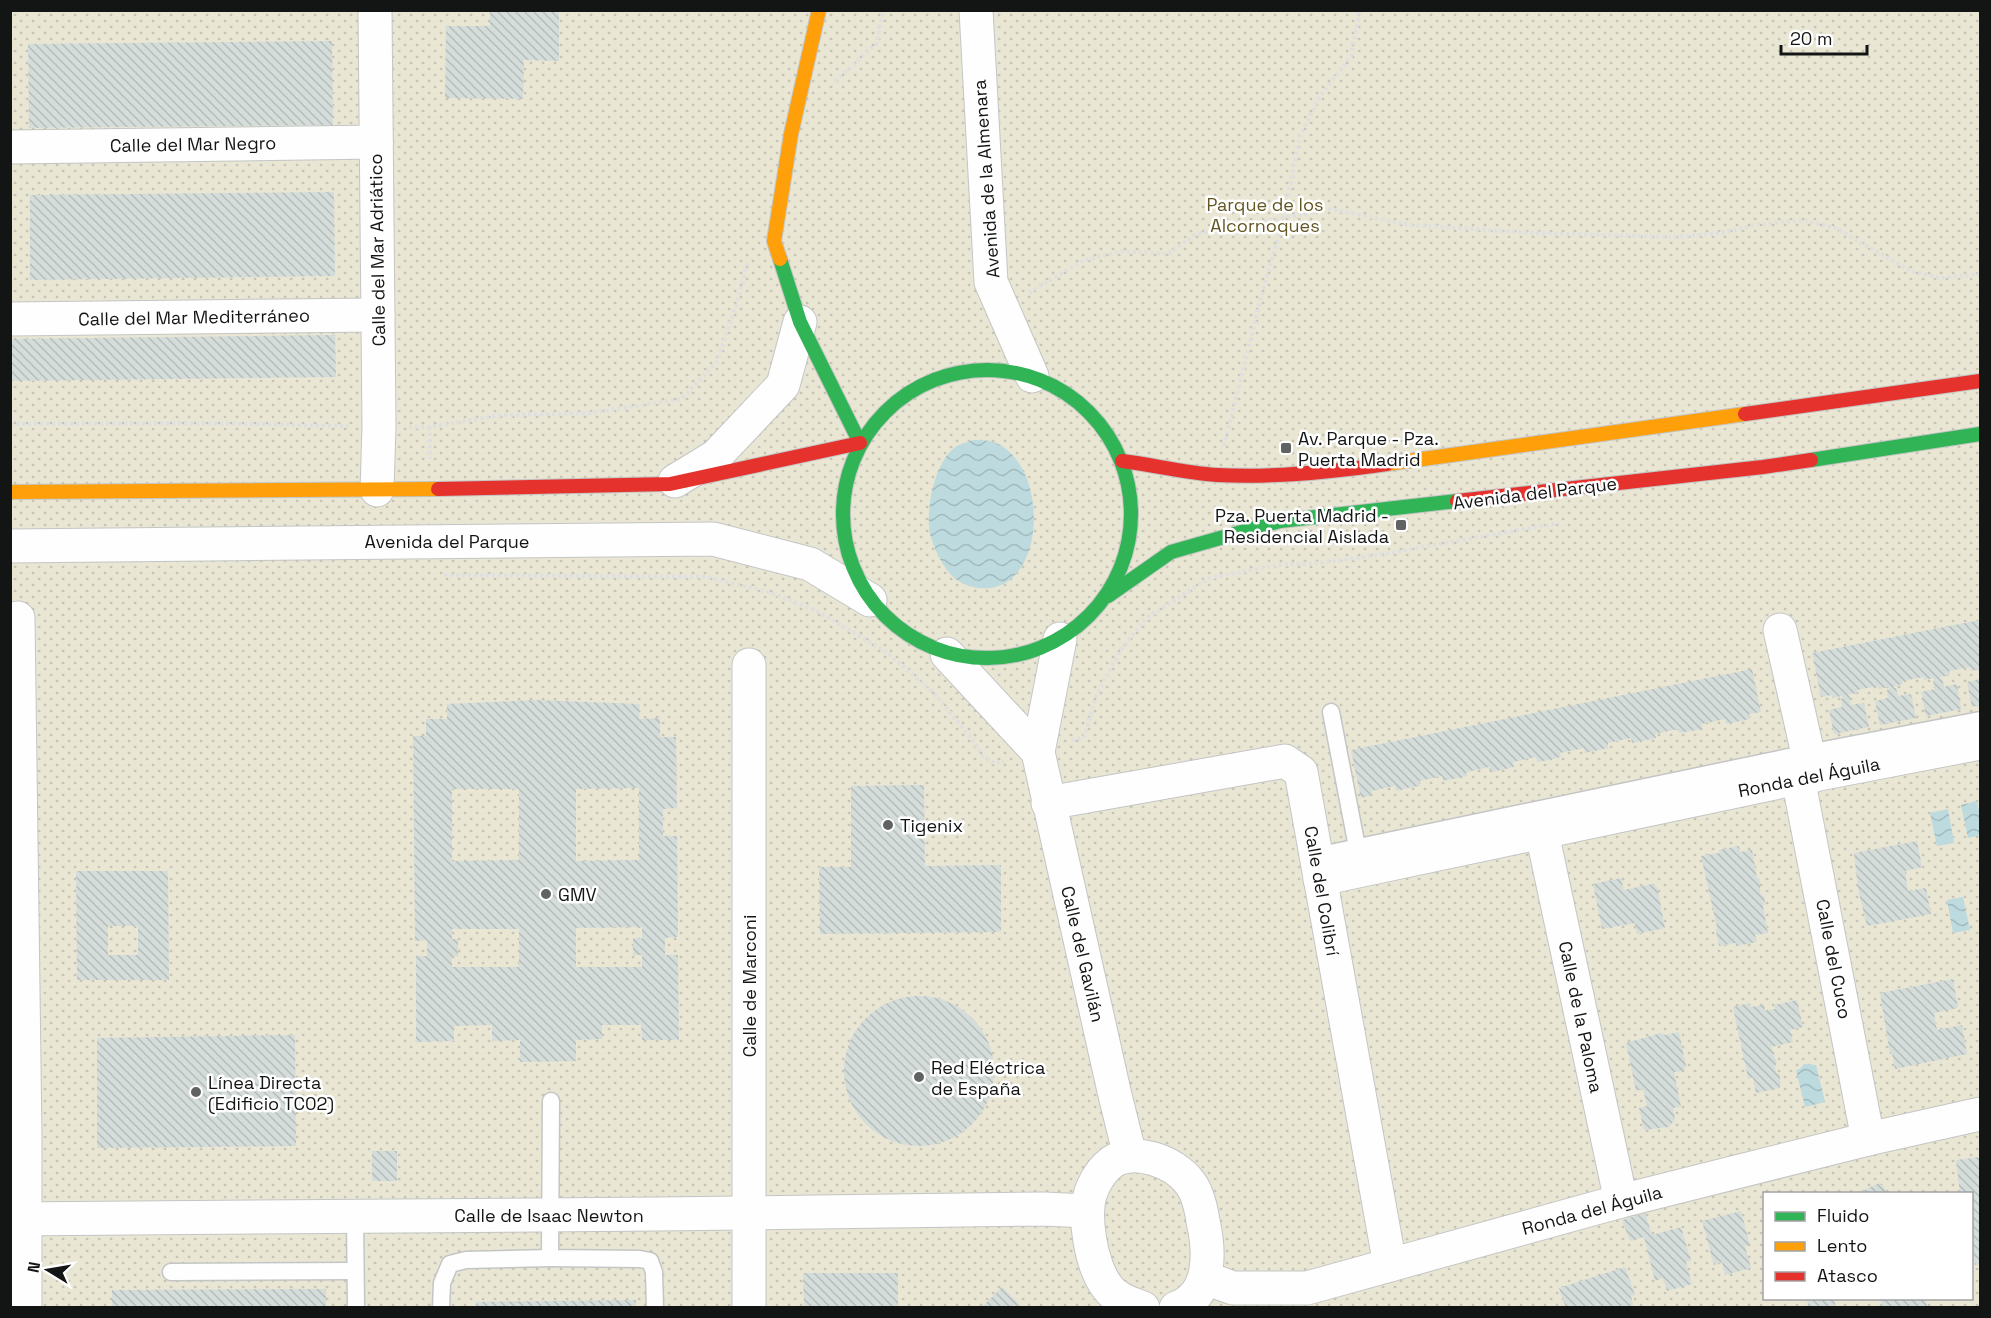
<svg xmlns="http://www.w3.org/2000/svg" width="1991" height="1318" font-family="'Space Grotesk',sans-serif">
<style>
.park{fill:url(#park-dots);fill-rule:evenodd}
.water{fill:url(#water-waves)}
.building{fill:url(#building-back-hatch);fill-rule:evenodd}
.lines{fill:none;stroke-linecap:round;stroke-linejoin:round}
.lane-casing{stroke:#c4c6c5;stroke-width:19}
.street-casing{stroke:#c4c6c5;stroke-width:35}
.fast-casing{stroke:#c4c6c5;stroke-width:16}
.slow-casing{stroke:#c4c6c5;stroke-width:16}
.jam-casing{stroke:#c4c6c5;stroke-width:16}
.path{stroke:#dfdfdf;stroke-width:4;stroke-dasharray:3 3;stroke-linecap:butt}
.lane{stroke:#fdfefd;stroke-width:16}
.street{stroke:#fdfefd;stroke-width:33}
.fast{stroke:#30b455;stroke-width:14}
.slow{stroke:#ff9f0a;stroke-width:14}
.jam{stroke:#e5322d;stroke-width:14}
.poi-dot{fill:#616362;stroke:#fff;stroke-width:2}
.labels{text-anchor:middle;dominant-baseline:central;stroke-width:5;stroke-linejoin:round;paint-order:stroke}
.street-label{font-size:18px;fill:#131514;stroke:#fff}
.park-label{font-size:18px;fill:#635622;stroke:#fff}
.poi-label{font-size:18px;fill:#131514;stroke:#fff;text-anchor:start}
</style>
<defs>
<pattern id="park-dots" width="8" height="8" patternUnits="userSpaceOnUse" patternTransform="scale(1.5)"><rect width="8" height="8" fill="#e9e6d4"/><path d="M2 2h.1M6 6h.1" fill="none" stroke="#c7c4b5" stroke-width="1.8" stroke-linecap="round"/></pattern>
<pattern id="water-waves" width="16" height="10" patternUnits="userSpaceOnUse" patternTransform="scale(1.5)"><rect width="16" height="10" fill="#bddade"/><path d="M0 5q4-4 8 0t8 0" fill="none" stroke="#a2babe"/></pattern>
<pattern id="building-back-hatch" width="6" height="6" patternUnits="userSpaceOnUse" patternTransform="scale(1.5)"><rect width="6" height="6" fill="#d5dddb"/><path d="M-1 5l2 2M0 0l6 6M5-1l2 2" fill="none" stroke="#b6bdbb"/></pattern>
</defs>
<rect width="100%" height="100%" fill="#f3f5f4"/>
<path class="park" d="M10,11H1980V1307H11ZM1764,1194H1972V1298H1764Z"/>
<g class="water">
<path d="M974,440C982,440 989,440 996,443C1051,467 1047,596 978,588C964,586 952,579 945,567C938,557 933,545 930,534C925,510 935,459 957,446C962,443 969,442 974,440Z"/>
<polygon points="1977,801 1980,816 1980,835 1968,838 1961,805"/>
<polygon points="1948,809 1954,843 1937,846 1930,813"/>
<polygon points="1963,897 1970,930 1953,933 1947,900"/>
<polygon points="1804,1064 1816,1065 1825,1102 1805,1107 1796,1070 1800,1069"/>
</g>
<g class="building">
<polygon points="490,10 559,10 559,61 524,60 523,99 445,98 446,26 490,26"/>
<polygon points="332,41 333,125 29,128 28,44"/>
<polygon points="334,192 335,276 30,280 30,195"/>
<polygon points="335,335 336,377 10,381 10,339"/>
<polygon points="1980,620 1980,669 1971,671 1970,667 1949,671 1950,675 1940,677 1940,679 1942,678 1944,687 1957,684 1961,709 1926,716 1921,692 1935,689 1933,681 1934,678 1924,680 1924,677 1902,681 1903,684 1894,686 1894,688 1896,688 1898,696 1911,694 1916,718 1880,725 1875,701 1888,698 1887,690 1889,689 1888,687 1878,689 1878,686 1857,690 1857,693 1848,695 1850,697 1851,705 1864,703 1869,727 1834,734 1829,710 1842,707 1841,699 1843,698 1842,696 1832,698 1832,695 1821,697 1812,653"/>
<polygon points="1752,669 1761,712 1749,714 1750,719 1726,724 1725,719 1702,724 1702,729 1679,733 1678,729 1655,734 1656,738 1632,743 1631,738 1608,743 1608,748 1585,753 1584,748 1560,753 1561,757 1549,760 1537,762 1536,757 1513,762 1514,767 1502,770 1490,772 1489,767 1466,772 1467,776 1443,781 1442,776 1419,781 1420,786 1408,788 1396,791 1395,786 1371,791 1372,795 1361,798 1351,750"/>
<polygon points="1980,679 1980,705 1972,707 1967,682"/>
<path d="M536,700L640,704L639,719L660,718V737H676L677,808L663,809V836H677L678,937L665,938V955H678L679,1040H642L641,1025H602V1039L576,1040V1061L520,1062V1040L492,1041V1025L454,1026V1041L416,1042V956H427V940L415,941L413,736H426V719H447V704ZM639,788V860L576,861V789ZM452,789H519V860L452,861ZM642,927V939L633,938V955H642V967H576V928ZM452,929H519V967H452V956H458V939H452Z"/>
<polygon points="924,785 925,866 1001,865 1001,932 820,934 819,867 851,867 851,786"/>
<polygon points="1917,841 1922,867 1905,871 1908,891 1926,888 1931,914 1867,926 1858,889 1854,853"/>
<polygon points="1739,846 1740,852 1752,850 1757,878 1760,879 1760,891 1761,895 1764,896 1765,902 1763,906 1768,933 1755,935 1757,942 1736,946 1736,943 1719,946 1716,931 1717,927 1701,856 1719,853 1719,850"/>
<path d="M76,871H168L169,980H77ZM108,926H138V955H108Z"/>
<polygon points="1621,878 1624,890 1652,884 1657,887 1665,928 1637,934 1635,923 1602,929 1593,884"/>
<polygon points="1953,979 1958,1008 1934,1013 1937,1030 1962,1025 1967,1054 1895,1069 1892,1053 1890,1054 1880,993"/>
<circle cx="919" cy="1071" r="75"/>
<polygon points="1797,1000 1803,1027 1790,1030 1793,1042 1771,1047 1777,1063 1775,1066 1776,1073 1780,1075 1780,1088 1756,1093 1753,1078 1748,1078 1733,1007 1749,1003 1750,1007 1764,1005 1765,1011 1775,1009 1774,1005"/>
<polygon points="1679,1032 1686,1066 1684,1071 1674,1072 1681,1107 1673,1108 1675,1119 1669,1127 1644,1130 1639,1108 1647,1106 1643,1089 1636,1091 1626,1043 1661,1033 1664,1035"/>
<polygon points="295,1035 296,1146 97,1148 97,1038"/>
<rect x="372" y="1151" width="25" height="30"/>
<polygon points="1980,1157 1980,1264 1975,1265 1972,1241 1972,1194 1960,1194 1956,1160"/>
<polygon points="1879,1183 1884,1187 1887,1194 1856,1194"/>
<polygon points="1741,1211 1750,1245 1745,1246 1751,1268 1725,1275 1722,1262 1714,1265 1702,1221"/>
<polygon points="1645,1213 1652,1235 1681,1227 1691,1261 1686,1262 1692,1284 1667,1291 1663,1278 1655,1281 1644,1237 1630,1241 1622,1220"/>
<polygon points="1625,1267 1635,1295 1631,1296 1634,1308 1566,1308 1559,1288"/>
<polygon points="803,1273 898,1273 898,1308 804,1308"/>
<polygon points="1002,1287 1023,1308 981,1308"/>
<polygon points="326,1289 326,1308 112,1308 112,1290"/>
<polygon points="1816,1299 1834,1299 1836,1308 1810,1308 1807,1301"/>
<polygon points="1880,1299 1925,1299 1928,1308 1883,1308"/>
<polygon points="636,1300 636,1308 476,1308 476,1302"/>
</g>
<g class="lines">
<g class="lane-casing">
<g id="lane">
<polyline points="1331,712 1357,847"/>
<polyline points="1316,856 1808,753 1980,720"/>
<polyline points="551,1101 550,1258 640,1259 650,1261 654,1272 655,1308"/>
<polyline points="355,1216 356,1308"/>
<polyline points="171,1272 355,1271"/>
<polyline points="441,1308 442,1283 450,1264 466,1260 550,1258"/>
</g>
</g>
<g class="street-casing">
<g id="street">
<polyline points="375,10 379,427 377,490"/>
<polyline points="976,10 991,282 1032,376"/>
<polyline points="10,147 376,142"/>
<polyline points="10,319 378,315"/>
<polyline points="675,481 716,456 783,385 800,322"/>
<polyline points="10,546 713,539 810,564 870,600"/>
<polyline points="18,618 25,1138 25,1308"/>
<polyline points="1780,630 1813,776"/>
<polyline points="1060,639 1038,752 1114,1091 1130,1156"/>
<polyline points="947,654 1038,752"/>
<polyline points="749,665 749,1308"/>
<polyline points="1798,778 1868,1139"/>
<polyline points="1048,803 1285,761 1301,772 1390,1265"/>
<polyline points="1542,833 1621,1201"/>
<polyline points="1320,879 1798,778 1980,743"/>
<polyline points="10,1219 659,1214 1044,1209 1087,1211"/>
<polyline points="1205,1278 1233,1288 1307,1288 1621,1201 1868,1139 1980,1114"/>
<path d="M1143,1308C1130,1303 1116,1299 1108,1288C1091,1267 1081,1212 1093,1187C1097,1178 1104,1168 1112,1162C1135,1147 1175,1162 1190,1183C1198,1193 1201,1208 1203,1221C1210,1252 1212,1296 1176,1308"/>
</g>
</g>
<g class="fast-casing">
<g id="fast">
<polyline points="780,259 800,322 860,443"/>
<circle cx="987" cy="514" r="144"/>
<polyline points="1811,460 1980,434"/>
<polyline points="1108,596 1171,552 1280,521 1457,501"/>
</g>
</g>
<g class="slow-casing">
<g id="slow">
<polyline points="780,259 774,241 791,134 819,10"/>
<polyline points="1387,464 1745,414"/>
<polyline points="10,492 438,489"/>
</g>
</g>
<g class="jam-casing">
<g id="jam">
<polyline points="1745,414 1980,381"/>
<path d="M1122,461C1154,465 1185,473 1217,475C1273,478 1332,472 1387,464"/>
<polyline points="438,489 670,484 860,443"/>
<polyline points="1457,501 1763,467 1811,460"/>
</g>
</g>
<g class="path">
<polyline points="835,81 877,43 883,10"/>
<polyline points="1029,293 1084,260 1124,251 1168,254 1196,234 1330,209 1410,225 1535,233 1676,237 1721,233 1755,225 1804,220 1835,228 1911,271 1940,278 1980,274"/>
<polyline points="10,424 191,423 348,426"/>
<polyline points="409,427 430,427 502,415 591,413 681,399 717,362 740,292 748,261"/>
<polyline points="430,427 430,459"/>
<polyline points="1224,446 1262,294 1284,218 1300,136 1320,96 1351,56 1358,21 1359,10"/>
<polyline points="444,575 705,577 769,592 816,611 885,651 933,692 971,738 983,756 995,764 1004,761"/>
<polyline points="1072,741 1085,736 1095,698 1120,651 1145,619 1209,578 1278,565 1318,563 1372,556 1559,523"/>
</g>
<use href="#lane" class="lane"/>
<use href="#street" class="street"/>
<use href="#fast" class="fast"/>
<use href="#slow" class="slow"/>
<use href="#jam" class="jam"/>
</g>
<g class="poi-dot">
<rect x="1280" y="442" width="12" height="12" rx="3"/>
<rect x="1395" y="519" width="12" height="12" rx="3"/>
<circle cx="888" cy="825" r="6"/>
<circle cx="546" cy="894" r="6"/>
<circle cx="919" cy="1077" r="6"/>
<circle cx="196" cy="1092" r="6"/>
</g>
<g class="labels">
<g class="street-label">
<text transform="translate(193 144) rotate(-1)">Calle del Mar Negro</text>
<text transform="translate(986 179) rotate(-94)">Avenida de la Almenara</text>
<text transform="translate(377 250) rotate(-91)">Calle del Mar Adriático</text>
<text transform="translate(194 317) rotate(-1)">Calle del Mar Mediterráneo</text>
<text transform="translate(1535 493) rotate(-7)">Avenida del Parque</text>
<text x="447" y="541">Avenida del Parque</text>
<text transform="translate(1809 777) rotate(-11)">Ronda del Águila</text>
<text transform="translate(1322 891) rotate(80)">Calle del Colibrí</text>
<text transform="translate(1083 954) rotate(77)">Calle del Gavilán</text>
<text transform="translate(1834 959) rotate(79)">Calle del Cuco</text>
<text transform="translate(749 986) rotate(-90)">Calle de Marconi</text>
<text transform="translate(1581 1017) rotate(78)">Calle de la Paloma</text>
<text transform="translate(1592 1210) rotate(-15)">Ronda del Águila</text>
<text x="549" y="1215">Calle de Isaac Newton</text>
</g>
<g class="park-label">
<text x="1265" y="204">Parque de los<tspan x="1265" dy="21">Alcornoques</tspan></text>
</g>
<g class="poi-label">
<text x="1298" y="438">Av. Parque - Pza.<tspan x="1298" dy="21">Puerta Madrid</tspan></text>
<text x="1389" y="515" text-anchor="end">Pza. Puerta Madrid -<tspan x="1389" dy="21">Residencial Aislada</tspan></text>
<text x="900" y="825">Tigenix</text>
<text x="558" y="894">GMV</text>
<text x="931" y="1067">Red Eléctrica<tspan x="931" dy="21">de España</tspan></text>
<text x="208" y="1082">Línea Directa<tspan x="208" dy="21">(Edificio TC02)</tspan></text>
</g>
</g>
<rect width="1991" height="1318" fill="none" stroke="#131514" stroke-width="24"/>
<rect x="1763" y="1192" width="210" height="108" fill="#ffffff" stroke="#a1a1a1" stroke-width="1.5"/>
<rect x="1775" y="1212" width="30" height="9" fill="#30b455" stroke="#a1a1a1" stroke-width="1.5"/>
<text x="1817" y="1222" font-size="18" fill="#131514">Fluido</text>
<rect x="1775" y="1242" width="30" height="9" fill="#ff9f0a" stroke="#a1a1a1" stroke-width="1.5"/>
<text x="1817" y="1252" font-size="18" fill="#131514">Lento</text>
<rect x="1775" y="1272" width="30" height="9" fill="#e5322d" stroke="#a1a1a1" stroke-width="1.5"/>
<text x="1817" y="1282" font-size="18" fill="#131514">Atasco</text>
<g transform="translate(48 1270) rotate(281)" stroke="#ffffff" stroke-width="4.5" paint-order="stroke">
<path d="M0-4.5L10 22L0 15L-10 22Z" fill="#131514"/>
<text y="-9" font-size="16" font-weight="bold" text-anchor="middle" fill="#131514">N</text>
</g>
<path d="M1781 45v9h86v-9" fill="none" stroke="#131514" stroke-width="3"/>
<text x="1790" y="45" font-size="18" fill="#131514" stroke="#ffffff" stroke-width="4.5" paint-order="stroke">20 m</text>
</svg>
